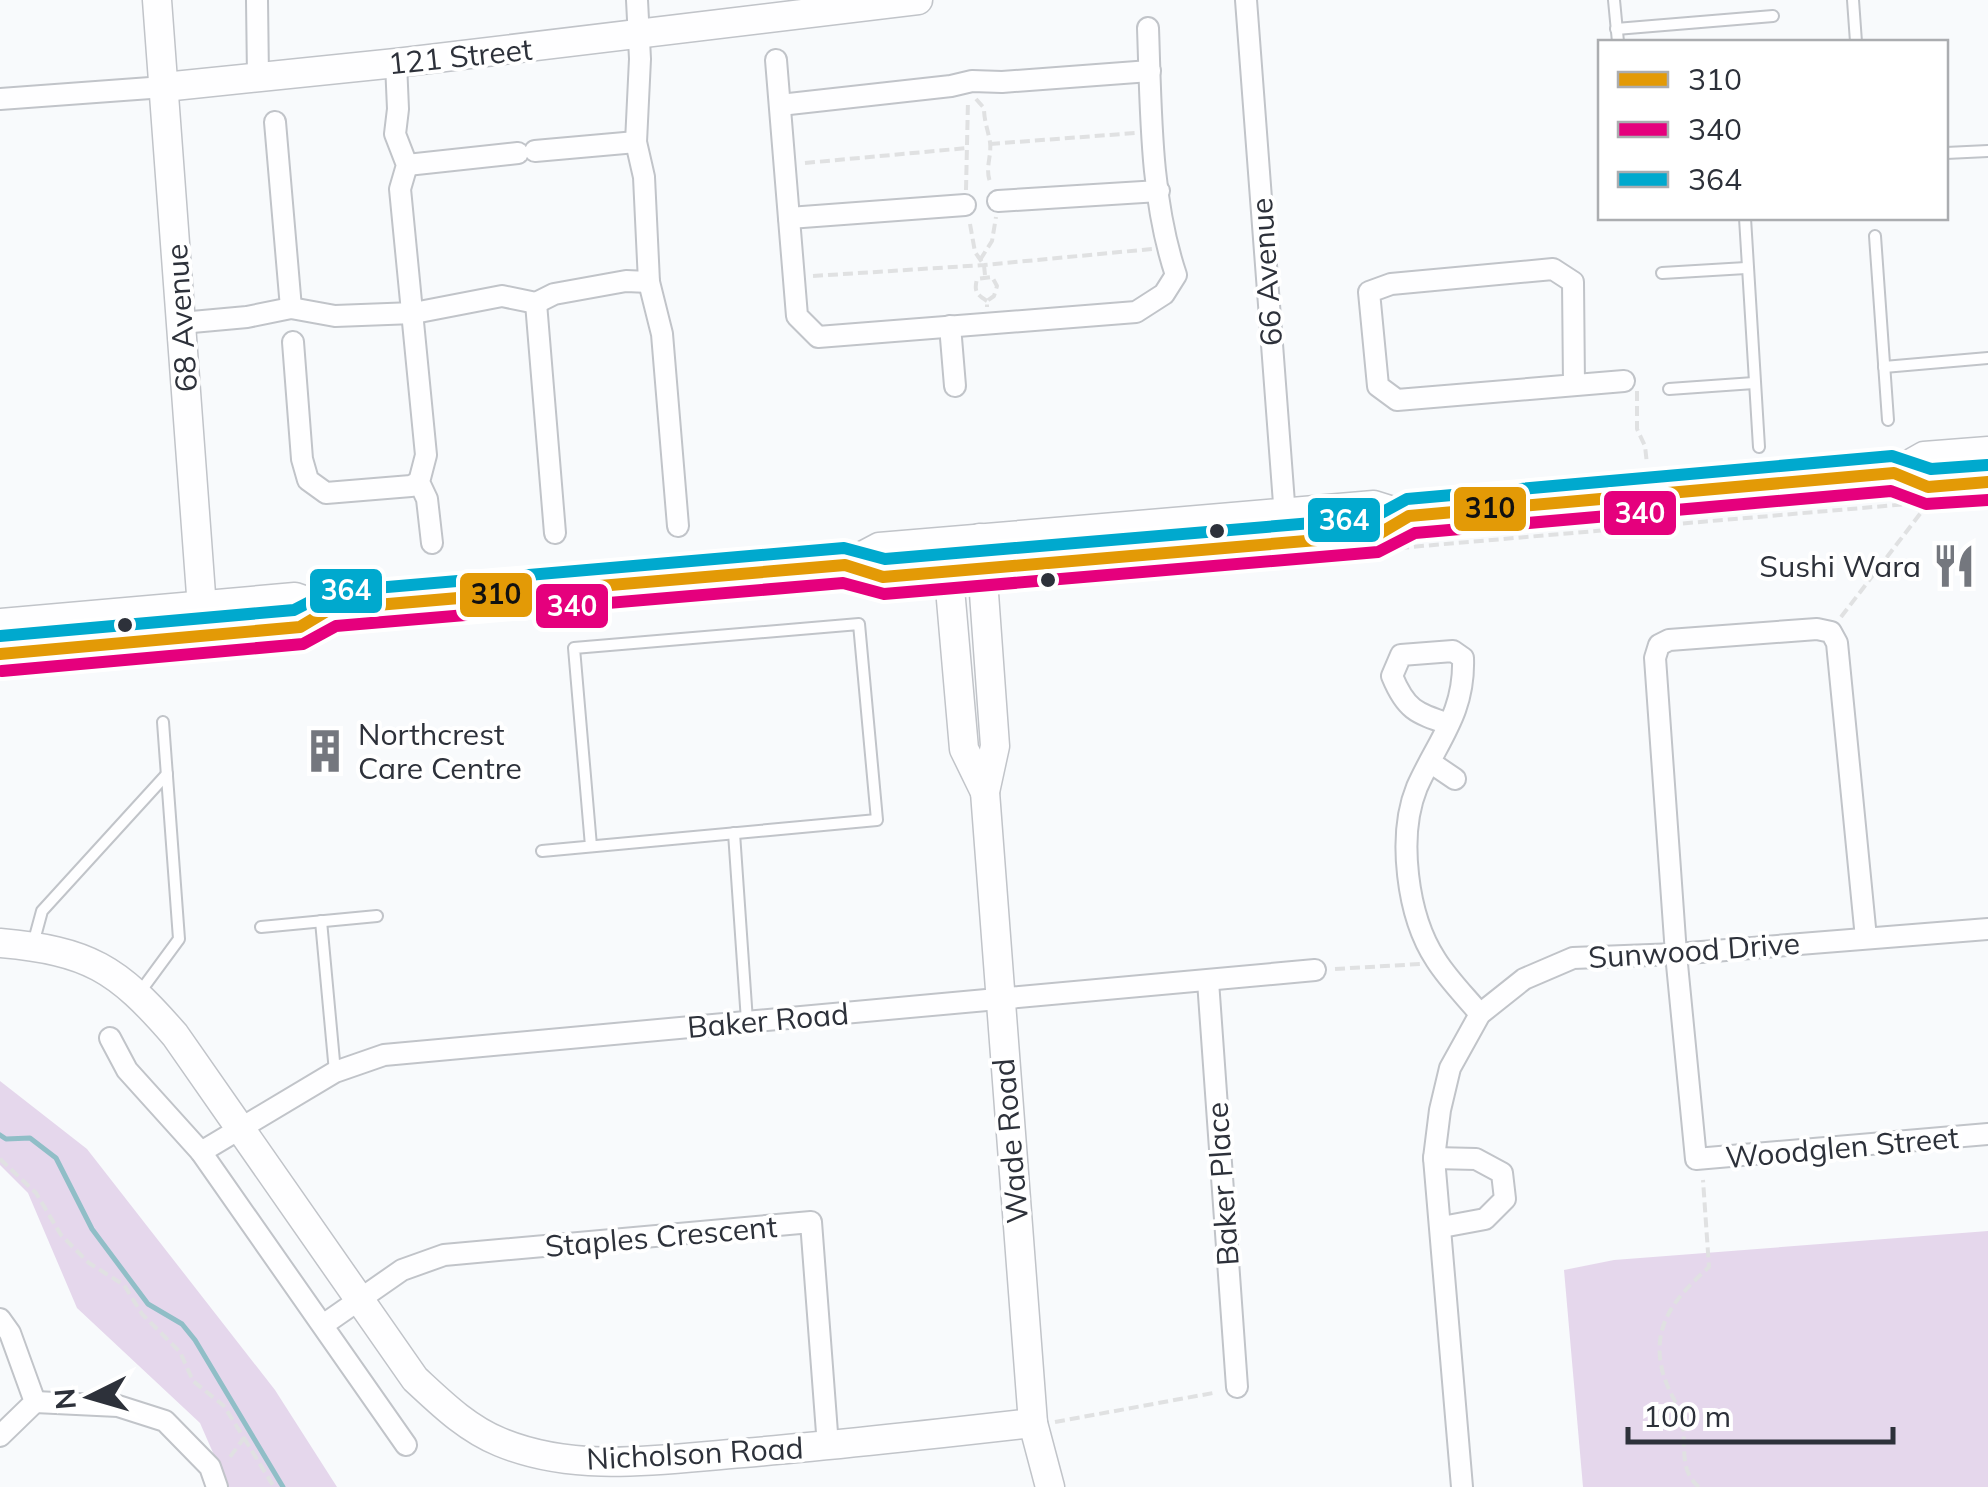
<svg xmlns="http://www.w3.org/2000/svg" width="1988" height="1487" font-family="Mulish,sans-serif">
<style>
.green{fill:#e5d7ec}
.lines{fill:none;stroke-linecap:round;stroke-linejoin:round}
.stream{stroke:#90bec7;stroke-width:5}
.lane-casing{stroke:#c1c4c9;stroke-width:14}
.street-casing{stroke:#c1c4c9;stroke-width:24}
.secondary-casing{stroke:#c1c4c9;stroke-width:31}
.path{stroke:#e0e1e2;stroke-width:4;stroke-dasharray:10 5;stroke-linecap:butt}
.lane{stroke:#fefeff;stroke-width:10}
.street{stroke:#fefeff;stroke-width:20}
.secondary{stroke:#fefeff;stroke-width:28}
.bus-1-casing{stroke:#fff;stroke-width:20}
.bus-2-casing{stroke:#fff;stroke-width:20}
.bus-3-casing{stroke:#fff;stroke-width:20}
.bus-1{stroke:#e39a06;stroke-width:12}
.bus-2{stroke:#e5007d;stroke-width:12}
.bus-3{stroke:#00a9ce;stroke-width:12}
.bus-dot{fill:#2d313a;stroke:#fff;stroke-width:4}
.labels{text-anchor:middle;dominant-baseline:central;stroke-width:8;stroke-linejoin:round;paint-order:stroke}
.street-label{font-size:30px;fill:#2d313a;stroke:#fff}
.poi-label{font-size:30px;fill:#2d313a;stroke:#fff;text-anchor:end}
.line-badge{stroke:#fff;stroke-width:4}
.badge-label{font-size:28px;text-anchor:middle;font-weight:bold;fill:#fff}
.pale-badge-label{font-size:28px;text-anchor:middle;font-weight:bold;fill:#111}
</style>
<rect width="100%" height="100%" fill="#f8fafc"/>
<g class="green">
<polygon points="0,1081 87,1149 275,1390 337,1487 228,1487 200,1423 77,1308 28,1193 0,1165"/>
<polygon points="1988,1231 1988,1487 1583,1487 1564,1270 1614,1260"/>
</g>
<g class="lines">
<polyline class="stream" points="0,1135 6,1139 30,1138 56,1158 92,1229 148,1304 182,1324 195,1340 283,1487"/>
<g class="lane-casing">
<g id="lane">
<polyline points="1614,0 1618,42"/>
<polyline points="1853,0 1856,42"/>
<polyline points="1616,29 1773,16"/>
<polyline points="1946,153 1988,151"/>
<polyline points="1745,218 1759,447"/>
<polyline points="1875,236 1888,420"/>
<polyline points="1662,273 1746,268"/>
<polyline points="1884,367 1988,358"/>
<polyline points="1669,389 1754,383"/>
<polyline points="734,833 747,1021"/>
<polyline points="542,851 877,820 859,624 574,648 591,846"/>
<polyline points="321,921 335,1072"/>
<polyline points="261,927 377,916"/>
<polyline points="33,944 42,911 167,774"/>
<polyline points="140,992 179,939 163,722"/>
</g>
</g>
<g class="street-casing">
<g id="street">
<polyline points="257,0 258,77"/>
<polyline points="637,0 640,59 636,142 644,177 649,282 662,334 678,526"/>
<polyline points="1246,0 1287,543"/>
<path d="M776,60L797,316L818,337L1136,312L1164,294L1176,275C1150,198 1151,109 1148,28"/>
<polyline points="396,63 398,109 395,134 407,165 400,189 426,455 419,482 427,499 432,543"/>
<polyline points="0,99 164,87"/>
<polyline points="780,105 951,86 972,81 1002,82 1150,71"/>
<polyline points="275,122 291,308"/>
<polyline points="535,151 636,142"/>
<polyline points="407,165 518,153"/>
<polyline points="998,201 1159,191"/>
<polyline points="789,218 965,205"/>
<polyline points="536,303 555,533"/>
<polyline points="181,323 247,317 291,308 335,316 414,313 502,296 536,303 554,294 626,281 649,282"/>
<polyline points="950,326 955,386"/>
<polyline points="293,342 302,459 308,480 326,493 411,486 419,482"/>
<polyline points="1574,385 1573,282 1553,269 1391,284 1369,292 1378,386 1397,400 1624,381"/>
<path d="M1449,724C1416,713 1406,710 1392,676L1401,655L1453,651L1463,658C1465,713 1438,740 1417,787C1397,836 1407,916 1436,960C1448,979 1465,996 1480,1014"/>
<polyline points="1430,762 1455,779"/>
<polyline points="1866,938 1837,643 1831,632 1817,629 1669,640 1659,645 1655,658 1676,954 1696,1159 1988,1134"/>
<polyline points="1208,981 1237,1387"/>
<polyline points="110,1038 127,1070 201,1152 406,1445"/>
<polyline points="201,1152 335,1072 384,1055 1315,970"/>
<polyline points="1434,1158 1476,1159 1502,1173 1505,1199 1485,1219 1442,1227"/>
<polyline points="0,1319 10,1333 35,1402 0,1436"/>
<polyline points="323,1325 402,1270 444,1255 811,1222 828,1446"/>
<polyline points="35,1402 118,1406 165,1421 210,1467 217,1487"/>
<polyline points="1462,1487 1434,1158 1440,1110 1450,1068 1480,1014 1524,979 1573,958 1676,954 1988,929"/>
</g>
</g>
<g class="secondary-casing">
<g id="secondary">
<polyline points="157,0 204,635"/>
<polyline points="164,87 396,63 918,0"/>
<polyline points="1894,473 1928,487 1988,482"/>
<polyline points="980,538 995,746 985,792 1033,1423 1050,1487"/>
<polyline points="947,554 964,749 985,792"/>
<polyline points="845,565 883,577 1377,535 1409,516"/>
<polyline points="0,623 295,597 330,609 845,565 879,547 1374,505 1409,516 1894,473 1924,456 1988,451"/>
<polyline points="0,654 300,627 330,609"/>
<path d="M0,943C89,951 117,968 175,1035L415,1379C441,1403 466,1428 500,1442C577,1474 663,1459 743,1453C840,1445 936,1434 1033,1423"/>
</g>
</g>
<g class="path">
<path d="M976,99L984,108C984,121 988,130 990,142C992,157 984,169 991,184"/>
<polyline points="990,144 1135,133"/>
<polyline points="805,163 967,148"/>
<polyline points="966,190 968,100"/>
<polyline points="970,224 975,252 984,265 985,275"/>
<polyline points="980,260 992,241 996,217"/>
<polyline points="813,276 984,265 1152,249"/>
<path d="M987,301C976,294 974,291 977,279L992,277L997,286L994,296L987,301V307"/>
<polyline points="1637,391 1637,429 1645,446 1647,464"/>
<polyline points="1399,548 1908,504"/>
<polyline points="1841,617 1923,510"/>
<polyline points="1335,969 1420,964"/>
<polyline points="0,1159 36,1193 61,1235 89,1263 124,1285 142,1314 180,1352 193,1381 224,1406 244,1438 227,1461"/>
<polyline points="1055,1422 1213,1393"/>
<polyline points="244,1438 274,1487"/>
<path d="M1699,1487C1678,1470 1687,1445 1682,1421C1679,1406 1669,1392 1664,1377C1649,1327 1674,1299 1709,1267L1703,1180"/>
</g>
<use href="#lane" class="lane"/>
<use href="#street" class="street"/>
<use href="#secondary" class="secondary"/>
<g class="bus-1-casing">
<polyline id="bus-1" points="0,654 300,627 330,609 845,565 883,577 1377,535 1409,516 1894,473 1928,487 1988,482"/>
</g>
<g class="bus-2-casing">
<polyline id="bus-2" points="2,671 303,644 336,626 843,583 884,594 1378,552 1415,533 1891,491 1926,504 1988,500"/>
</g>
<g class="bus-3-casing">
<polyline id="bus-3" points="0,636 294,610 329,592 844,548 885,559 1372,518 1407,499 1892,456 1931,469 1987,465"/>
</g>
<use href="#bus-1" class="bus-1"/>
<use href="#bus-2" class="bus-2"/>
<use href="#bus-3" class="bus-3"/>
</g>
<defs>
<g id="restaurant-bare" transform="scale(3.45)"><path d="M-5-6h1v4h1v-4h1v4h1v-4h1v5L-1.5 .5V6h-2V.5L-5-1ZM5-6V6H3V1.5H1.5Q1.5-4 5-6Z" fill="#74777e" stroke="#fff" stroke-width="2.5" paint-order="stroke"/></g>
<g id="building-bare" transform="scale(3.45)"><path d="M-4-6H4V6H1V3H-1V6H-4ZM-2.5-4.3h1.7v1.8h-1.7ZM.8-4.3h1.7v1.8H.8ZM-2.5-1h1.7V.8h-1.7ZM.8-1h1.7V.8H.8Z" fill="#74777e" stroke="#fff" stroke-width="2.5" paint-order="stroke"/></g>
</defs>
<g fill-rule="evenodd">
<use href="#restaurant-bare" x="1954" y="566"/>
<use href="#building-bare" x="325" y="751"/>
</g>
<g class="bus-dot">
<circle cx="1217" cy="531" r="9"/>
<circle cx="1048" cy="580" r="9"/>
<circle cx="125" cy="625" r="9"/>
</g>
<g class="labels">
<g class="street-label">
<text transform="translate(460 56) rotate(-6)">121 Street</text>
<text transform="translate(1266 272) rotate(-94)">66 Avenue</text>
<text transform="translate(181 318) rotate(-94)">68 Avenue</text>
<text transform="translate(1694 950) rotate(-4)">Sunwood Drive</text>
<text transform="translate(768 1020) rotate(-5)">Baker Road</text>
<text transform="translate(1010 1141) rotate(-95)">Wade Road</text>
<text transform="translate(1842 1147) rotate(-5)">Woodglen Street</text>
<text transform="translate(1222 1184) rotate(-94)">Baker Place</text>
<text transform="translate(661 1236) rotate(-5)">Staples Crescent</text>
<text transform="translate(695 1453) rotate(-3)">Nicholson Road</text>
</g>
<g class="poi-label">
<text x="1921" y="566">Sushi Wara</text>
<text x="358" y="734" text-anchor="start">Northcrest<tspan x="358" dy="34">Care Centre</tspan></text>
</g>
</g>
<g class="line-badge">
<rect x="1452" y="485" width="76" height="48" rx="10" fill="#e39a06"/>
<rect x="1602" y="489" width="76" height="48" rx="10" fill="#e5007d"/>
<rect x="1306" y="496" width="76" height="48" rx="10" fill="#00a9ce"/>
<rect x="308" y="567" width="76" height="48" rx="10" fill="#00a9ce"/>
<rect x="458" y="571" width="76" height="48" rx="10" fill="#e39a06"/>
<rect x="534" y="582" width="76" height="48" rx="10" fill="#e5007d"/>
</g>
<g class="badge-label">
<text x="1640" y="523">340</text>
<text x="1344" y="530">364</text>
<text x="346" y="600">364</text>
<text x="572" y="616">340</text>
</g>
<g class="pale-badge-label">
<text x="1490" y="518">310</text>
<text x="496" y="604">310</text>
</g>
<rect x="1598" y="40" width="350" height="180" fill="#ffffff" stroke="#abadb0" stroke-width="2.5"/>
<rect x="1618" y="72" width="50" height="15" fill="#e39a06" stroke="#abadb0" stroke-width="2.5"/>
<text x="1688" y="90" font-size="30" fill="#2d313a">310</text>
<rect x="1618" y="122" width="50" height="15" fill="#e5007d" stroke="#abadb0" stroke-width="2.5"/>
<text x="1688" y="140" font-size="30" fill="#2d313a">340</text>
<rect x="1618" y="172" width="50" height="15" fill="#00a9ce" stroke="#abadb0" stroke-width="2.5"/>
<text x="1688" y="190" font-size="30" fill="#2d313a">364</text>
<g transform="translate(90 1397) rotate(265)" stroke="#ffffff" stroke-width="8" paint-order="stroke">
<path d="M0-8L18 38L0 25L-18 38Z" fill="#2d313a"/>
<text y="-15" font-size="28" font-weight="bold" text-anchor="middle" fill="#2d313a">N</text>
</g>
<path d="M1628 1427v15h265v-15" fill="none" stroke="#2d313a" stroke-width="5"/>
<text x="1643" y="1427" font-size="30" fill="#2d313a" stroke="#ffffff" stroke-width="8" paint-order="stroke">100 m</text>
</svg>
